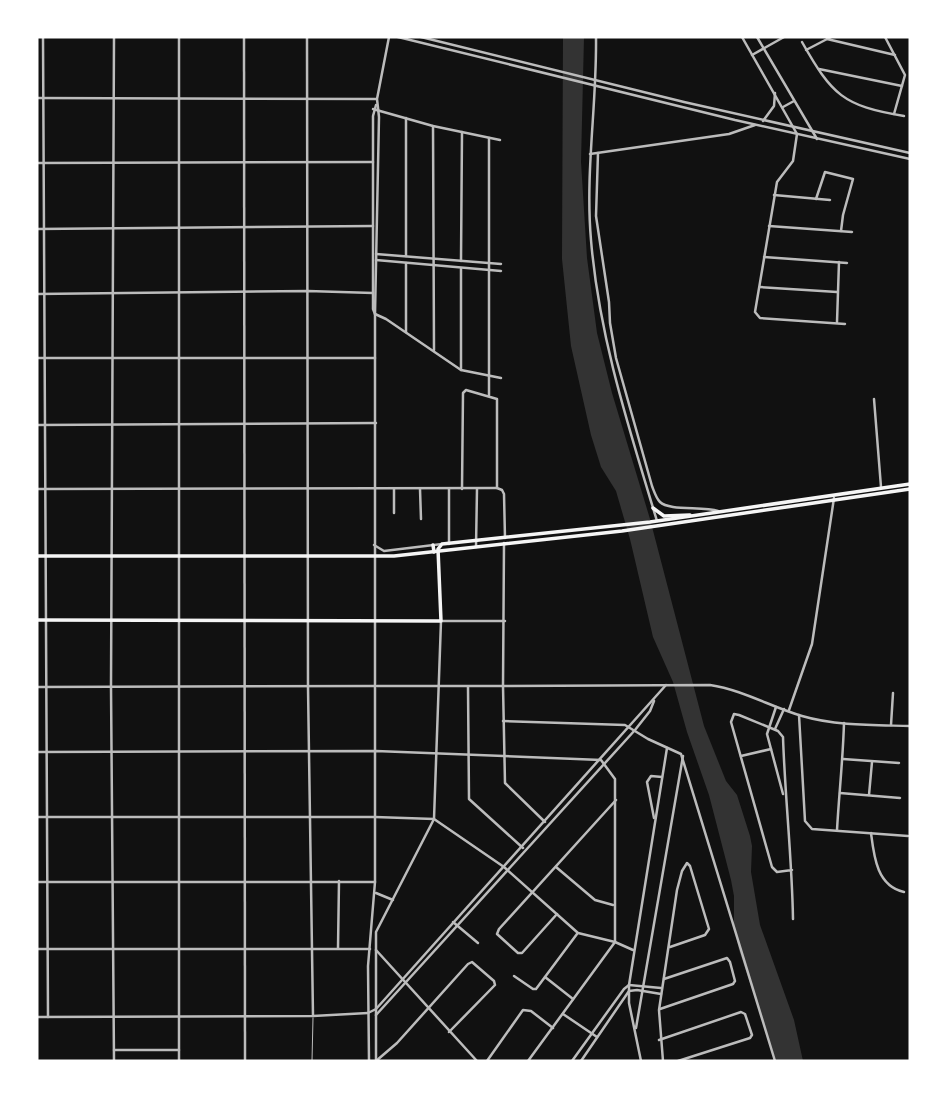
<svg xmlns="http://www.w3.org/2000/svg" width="947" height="1098" font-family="Merriweather,serif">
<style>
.water{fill:#333}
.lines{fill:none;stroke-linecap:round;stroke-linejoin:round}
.service{stroke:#bcbcbc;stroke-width:1}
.minor{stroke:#bcbcbc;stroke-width:2.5}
.tertiary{stroke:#bcbcbc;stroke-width:2.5}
.primary{stroke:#f5f5f5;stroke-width:3.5}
</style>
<rect width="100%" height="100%" fill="#111"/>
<polygon class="water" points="563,37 584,37 581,162 587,258 597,333 612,393 650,519 704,726 726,781 737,795 750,836 752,846 751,872 760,925 794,1020 803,1061 776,1061 739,950 734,927 734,896 731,880 709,795 687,732 673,682 653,637 630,539 616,491 601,467 591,435 571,346 562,259"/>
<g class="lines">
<polyline class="service" points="312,1061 313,1018"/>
<g class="minor">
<polyline points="43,37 48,1017"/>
<polyline points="244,37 245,1061"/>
<polyline points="307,37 308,687 313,1016"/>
<polyline points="742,37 797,134 793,161 777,182 755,312 760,318 845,324"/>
<polyline points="757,37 817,139"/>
<polyline points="885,37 905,75 894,114"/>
<polyline points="827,39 895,55"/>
<path d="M802,42C832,95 843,106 904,116"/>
<polyline points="806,50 831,37"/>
<polyline points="752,55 784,37"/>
<polyline points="819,69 902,86"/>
<polyline points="37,98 376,99"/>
<polyline points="783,107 794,101"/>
<polyline points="373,109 433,126 500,140"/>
<polyline points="406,118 406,256"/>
<polyline points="433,126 434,350"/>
<polyline points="489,138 489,395"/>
<path d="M598,153L596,216L609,302L610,323L616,358L652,486C654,491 656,498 660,502C669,511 703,506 718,511"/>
<polyline points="590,154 729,134 755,125"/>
<polyline points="37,163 373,162"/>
<polyline points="774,195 830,200"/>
<polyline points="816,199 825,172 853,179 843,215 841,231"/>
<polyline points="769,226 852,232"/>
<polyline points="37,229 373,226"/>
<polyline points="376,254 501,264"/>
<polyline points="764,257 847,263"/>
<polyline points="376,260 501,271"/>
<polyline points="461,261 462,132"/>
<polyline points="406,263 406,332"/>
<polyline points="461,269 461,370"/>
<polyline points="760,287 837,292"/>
<polyline points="375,314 386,319 461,370 501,378"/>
<polyline points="837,322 839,262"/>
<polyline points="37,358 375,358"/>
<polyline points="874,399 881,487"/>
<polyline points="37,425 376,423"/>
<polyline points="37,489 497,488"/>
<polyline points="420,489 421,519"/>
<polyline points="462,489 463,393 466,390 497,399 497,488 502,490 504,494 505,538"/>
<polyline points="394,513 394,489"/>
<polyline points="449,544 449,489"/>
<polyline points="476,547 477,489"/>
<polyline points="442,621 505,621"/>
<polyline points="37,687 375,686"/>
<polyline points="468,687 469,799 523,848"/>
<polyline points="776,707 767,734 783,794"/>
<polyline points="789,710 812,644 834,498"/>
<polyline points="799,715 805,821 812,829 908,836"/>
<polyline points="503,721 625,725 648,739 681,754 775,1061"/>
<polyline points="891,725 893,693"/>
<polyline points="775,729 784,709"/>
<polyline points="37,752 376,751 601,760 615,779 615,942 528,1061"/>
<polyline points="741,756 771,749"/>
<polyline points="843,759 899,763"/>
<polyline points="840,793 900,798"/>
<polyline points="869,795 872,762"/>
<polyline points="37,817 375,817 434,819 504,867 578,933 615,942 633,950"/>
<polyline points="654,818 647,782 651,776 662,777"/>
<path d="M545,822L505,783L503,686L710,685C743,690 771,707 802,716C836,726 875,725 910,726"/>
<path d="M837,830C839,794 843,759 844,723"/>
<path d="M871,833C874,857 877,886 904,892"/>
<polyline points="556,867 595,900 613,905"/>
<path d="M792,870L777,872L772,867L731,722L734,714L739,715L778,731L783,737C785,798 792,858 793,919"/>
<polyline points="37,882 375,882"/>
<polyline points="557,914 522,953 518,953 497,934 499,929 616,800"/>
<polyline points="453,922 478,943"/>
<polyline points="338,948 339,881"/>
<polyline points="37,949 370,949"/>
<polyline points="376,950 477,1061"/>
<polyline points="514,976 533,989 536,989 577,934"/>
<polyline points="545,977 573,999"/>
<polyline points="629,985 661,988"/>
<polyline points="660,1009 733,984 735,981 730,962 727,958 664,979"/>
<polyline points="563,1014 597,1037"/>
<polyline points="376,1015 635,730 650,711 654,701"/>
<polyline points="37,1017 313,1016 368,1013 376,1009 666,685"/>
<polyline points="636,1028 683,756"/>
<polyline points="659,1040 741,1012 745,1014 752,1035 750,1038 678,1061"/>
<polyline points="114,1050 179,1050"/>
<polyline points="114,1061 111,686 114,37"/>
<polyline points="179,1061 179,37"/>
<polyline points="376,1061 397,1043 468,964 472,962 494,981 495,985 449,1032"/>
<polyline points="487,1061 523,1010 531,1011 553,1028"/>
<polyline points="572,1061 624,989 629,985"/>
<polyline points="581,1061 629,991 637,990 661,994"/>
<polyline points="641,1061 629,1003 629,985 667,748"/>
<polyline points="663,1061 659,1010 677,890 682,871 687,863 690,866 709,929 705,935 670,947"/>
</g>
<g class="tertiary">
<polyline points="398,37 735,120 910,159"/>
<polyline points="421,37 684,102 910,153"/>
<path d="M596,37C597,105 585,172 591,240C599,337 629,428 657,521"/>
<polyline points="763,121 774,106 775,93"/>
<polyline points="37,294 308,291 373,293"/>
<polyline points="375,314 373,309 373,116 376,105"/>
<polyline points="374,545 384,551 442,544"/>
<polyline points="377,686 503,686 504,543"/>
<polyline points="376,893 393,900"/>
<polyline points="369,1061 368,966 375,882 375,314 379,117 377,99 389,37"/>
<polyline points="376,1061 376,932 434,819 441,621"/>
</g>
<g class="primary">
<polyline points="653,508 664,516 690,515"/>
<polyline points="433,545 434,552"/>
<polyline points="37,556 394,556 622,531 910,489"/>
<polyline points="37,620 441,621 438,549 442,544 650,522 910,484"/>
</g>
</g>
<rect width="947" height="1098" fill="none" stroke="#ffffff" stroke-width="77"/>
</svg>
